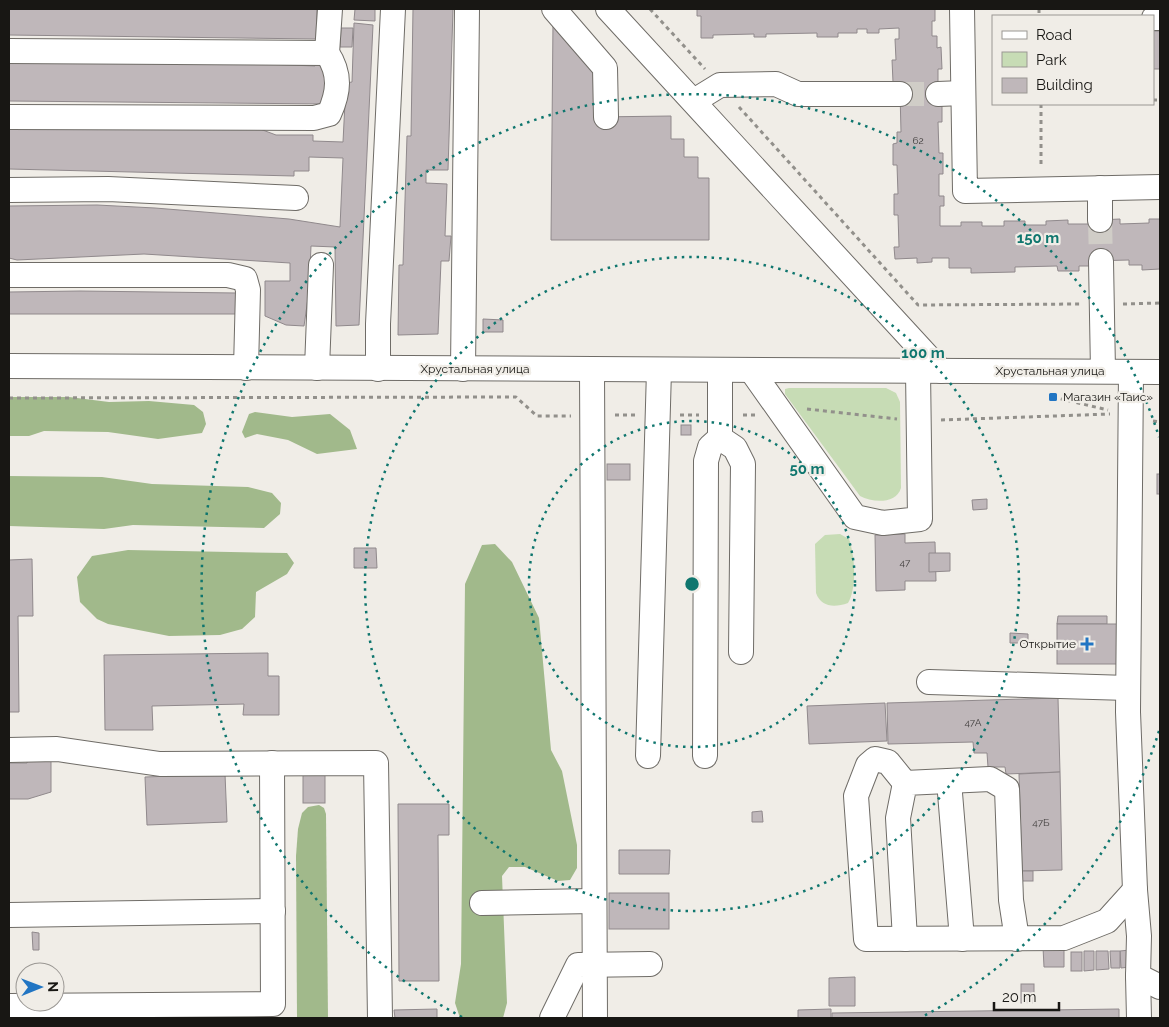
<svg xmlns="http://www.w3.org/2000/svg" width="1169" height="1027" font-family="Raleway,sans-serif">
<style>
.green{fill:#c7dcb5}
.forest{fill:#a1b98b}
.building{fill:#bfb7ba;stroke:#90898c}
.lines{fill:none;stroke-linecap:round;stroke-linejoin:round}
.minor-tunnel{stroke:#d0cdc7;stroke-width:24;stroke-dasharray:24 12;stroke-linecap:butt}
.minor-casing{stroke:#6f6c67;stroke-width:26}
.path{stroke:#92908b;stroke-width:3;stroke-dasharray:4 4;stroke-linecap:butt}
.minor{stroke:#fff;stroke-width:24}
.ring{fill:none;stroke:#0f766e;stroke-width:2.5;stroke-dasharray:2.5 5}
.poi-dot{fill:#2175c3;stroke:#f0ede7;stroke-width:2}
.labels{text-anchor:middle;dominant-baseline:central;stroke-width:4.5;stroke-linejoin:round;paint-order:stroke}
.number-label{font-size:10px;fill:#423f3e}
.street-label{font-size:12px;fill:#181714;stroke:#f0ede7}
.poi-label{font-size:12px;fill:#181714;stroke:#f0ede7;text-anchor:start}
.centre{fill:#0f766e;stroke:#f0ede7;stroke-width:2.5}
.ring-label{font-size:15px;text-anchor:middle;font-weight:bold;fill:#0f766e;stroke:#f0ede7;stroke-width:4.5;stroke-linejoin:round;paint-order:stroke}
</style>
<rect width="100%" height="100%" fill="#f0ede7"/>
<g class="green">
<path d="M789,388H886L896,393L900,402L901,488C896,504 873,503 860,496L785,394V389Z"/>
<path d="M840,534L849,539C855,556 857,588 848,603C834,608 821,607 816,593L815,544L825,535Z"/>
</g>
<g class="forest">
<polygon points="9,397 69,397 109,402 149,401 194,405 203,412 206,424 202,433 158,439 108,432 44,431 29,436 9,436"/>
<polygon points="255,412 292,417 330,414 350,430 357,449 317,454 288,440 257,434 245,438 242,432 249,414"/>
<polygon points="9,476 102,477 152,484 248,487 272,493 281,503 280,514 264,528 133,525 104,529 9,526"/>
<polygon points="495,544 512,562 539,618 551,750 562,771 577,845 577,868 570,880 558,881 525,867 509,867 502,876 507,1003 503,1018 460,1018 455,1003 461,964 465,584 482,545"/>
<polygon points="128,550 287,553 294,563 287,574 256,592 255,617 242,629 220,635 169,636 108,624 97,619 80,602 77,577 92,556"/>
<polygon points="319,805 324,808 326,814 328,1018 297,1018 296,856 298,829 302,813 308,807"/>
</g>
<g class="building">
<polygon points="9,9 317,9 316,39 9,35"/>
<polygon points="355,9 375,9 375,21 354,20"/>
<polygon points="413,9 453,9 448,170 426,170 426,183 447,184 445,236 451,236 449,261 441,261 438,334 398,335 399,265 403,265 407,136 411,136"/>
<polygon points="697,9 935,9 935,21 932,21 932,36 937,36 937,48 941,47 942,69 938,69 938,101 942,101 942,122 938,122 939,153 943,153 943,174 939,174 939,196 944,196 944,206 940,206 940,226 961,226 961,222 982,222 982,226 1004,226 1004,221 1025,221 1025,225 1046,225 1046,221 1068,220 1068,224 1099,224 1099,220 1120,219 1120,224 1149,223 1149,219 1160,219 1160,269 1142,270 1142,265 1129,265 1129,260 1090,261 1091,266 1079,266 1079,271 1058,271 1057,266 1015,267 1015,272 971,273 971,268 949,268 949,258 932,258 932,262 917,263 917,258 895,259 894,247 899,247 898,215 894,215 894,194 898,194 897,165 893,165 893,144 897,143 897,132 901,132 900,92 893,82 892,60 896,60 895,39 899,39 899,28 879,29 879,33 867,33 867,29 857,29 857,33 838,33 838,37 817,37 817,33 766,34 766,37 754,37 754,34 713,35 713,38 701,38 701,16 697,16"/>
<polygon points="553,21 595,71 595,117 671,116 671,139 684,139 684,157 698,157 698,178 709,178 709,240 551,240"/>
<polygon points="354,23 373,25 359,325 336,326 335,247 311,246 309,291 304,326 286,325 265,316 265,281 290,281 290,263 144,254 17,260 9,258 9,206 97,205 155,208 289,219 340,227 343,158 309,157 309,171 294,171 294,176 9,169 9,128 260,129 276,135 313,135 313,141 343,142 346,83 352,82"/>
<polygon points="341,28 353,28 352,47 340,47"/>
<rect x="1153" y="31" width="7" height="38"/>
<polygon points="9,61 213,62 315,66 315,62 328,62 327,104 9,101"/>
<polygon points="80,291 236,293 236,314 9,314 9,292"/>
<polygon points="483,319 503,320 503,332 483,332"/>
<rect x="681" y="425" width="10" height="10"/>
<rect x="607" y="464" width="23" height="16"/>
<rect x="1157" y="474" width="3" height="20"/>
<polygon points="987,499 987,509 973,510 972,500"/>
<polygon points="905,534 905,543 935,542 936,581 905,581 905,590 876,591 875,535"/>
<polygon points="354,548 376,548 377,568 354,568"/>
<polygon points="929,553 950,553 950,571 929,572"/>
<polygon points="32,559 33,616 18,616 19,712 9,712 9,560"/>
<polygon points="1058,616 1107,616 1107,624 1057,624"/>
<rect x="1057" y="624" width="60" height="40"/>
<polygon points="1010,633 1028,634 1028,643 1010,643"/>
<polygon points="268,653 268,676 279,676 279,715 243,715 244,704 152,706 153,730 105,730 104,655"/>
<polygon points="1058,698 1060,772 1006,774 1005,767 988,767 987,753 974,753 973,742 888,744 887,703"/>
<polygon points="885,703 887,741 809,744 807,706"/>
<polygon points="28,757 51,757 51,792 28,799 9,799 9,763 27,763"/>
<polygon points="1060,772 1062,870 1022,871 1019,774"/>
<rect x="303" y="773" width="22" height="30"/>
<polygon points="225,774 227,822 147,825 145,777"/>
<polygon points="398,804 449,804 449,835 438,835 439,981 399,981"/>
<polygon points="762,811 763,822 752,822 752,812"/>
<polygon points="619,850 670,850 669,874 619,874"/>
<rect x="1022" y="871" width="11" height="10"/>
<rect x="609" y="893" width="60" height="36"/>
<polygon points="32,932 39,933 39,950 33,950"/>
<polygon points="1064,946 1064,967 1044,967 1043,947"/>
<polygon points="1130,950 1130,967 1121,968 1120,951"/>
<polygon points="1084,951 1094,951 1094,970 1084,971"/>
<polygon points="1096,951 1108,951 1109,969 1096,970"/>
<polygon points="1110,951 1120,951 1120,968 1111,968"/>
<rect x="1071" y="952" width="11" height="19"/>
<polygon points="855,977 855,1006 829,1006 829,978"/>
<rect x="1021" y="984" width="13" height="19"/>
<polygon points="437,1009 437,1018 395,1018 394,1010"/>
<polygon points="831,1009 831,1018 798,1018 798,1010"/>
<polygon points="1119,1009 1119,1018 832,1018 832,1013"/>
</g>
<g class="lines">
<g class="minor-tunnel">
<polyline points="900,94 938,94"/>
<polyline points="1100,220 1101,261"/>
</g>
<g class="minor-casing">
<g id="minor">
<polyline points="554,9 605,68 606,117"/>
<polyline points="608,9 941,371"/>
<polyline points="962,9 965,191 1160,187"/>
<polyline points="1154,18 1160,18"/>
<polyline points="9,51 327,53 330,9"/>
<polyline points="938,94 963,93"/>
<polyline points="694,101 720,85 776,84 798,94 900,94"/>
<path d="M9,117L314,118L329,114C339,92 341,74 327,53"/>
<polyline points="1100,188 1100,220"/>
<polyline points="9,190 108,189 296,198"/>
<polyline points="1101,261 1103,371"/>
<polyline points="9,275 228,275 245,279 248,290 246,368"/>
<polyline points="9,366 1160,372"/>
<polyline points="317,368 321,265"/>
<polyline points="378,369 378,324 393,9"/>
<polyline points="463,369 467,9"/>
<polyline points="592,370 595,1018"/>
<polyline points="720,370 720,438 735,448 743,464 741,652"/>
<polyline points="751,370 855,517 883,523 920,519 918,371"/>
<polyline points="1131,372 1128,712 1135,890 1139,936 1138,976 1160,987"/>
<polyline points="929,682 1128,688"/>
<polyline points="9,750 57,749 160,764 376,763 380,1018"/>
<polyline points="648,756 659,370"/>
<polyline points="705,756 706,461 710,447 720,438"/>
<polyline points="949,781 962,939"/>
<polyline points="905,783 888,762 875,759 868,765 856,796 866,939 1064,938 1107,921 1135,890"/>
<polyline points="482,903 594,901"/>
<polyline points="9,915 273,911"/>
<polyline points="905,939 898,818 905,783 990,779 1007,789 1011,900 1017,939"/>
<polyline points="1138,976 1139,1018"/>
<polyline points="9,1006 273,1004 272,763"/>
<polyline points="552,1018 578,965 650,964"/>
</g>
</g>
<g class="path">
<polyline points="650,9 705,69"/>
<polyline points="1039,9 1039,16"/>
<polyline points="1153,100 1160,100"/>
<polyline points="1041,104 1041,168"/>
<polyline points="739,107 918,305 1080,304"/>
<polyline points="1123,304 1160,303"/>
<polyline points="1053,397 1108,410"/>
<polyline points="9,398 516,397 537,416 571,416"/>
<polyline points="807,409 897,419"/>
<polyline points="615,415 636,415"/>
<polyline points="680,415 699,415"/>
<polyline points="743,415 756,415"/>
<polyline points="941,420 1110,414"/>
<polyline points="1153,421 1160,422"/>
</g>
<use href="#minor" class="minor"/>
</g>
<g class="ring">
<circle cx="692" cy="584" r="163"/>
<circle cx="692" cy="584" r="327"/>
<path d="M1159 731A490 490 0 0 1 922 1017M462 1017A490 490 0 1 1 1159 437"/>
</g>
<g class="poi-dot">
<rect x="1048" y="392" width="10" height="10" rx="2.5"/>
<path d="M1084.5 636.5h5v5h5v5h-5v5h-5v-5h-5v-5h5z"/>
</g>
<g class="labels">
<g class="number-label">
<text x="918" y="140">62</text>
<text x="905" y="562">47</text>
<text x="973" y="722">47А</text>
<text x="1041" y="822">47Б</text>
</g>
<g class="street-label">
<text x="475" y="369">Хрустальная улица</text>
<text x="1050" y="371">Хрустальная улица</text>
</g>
<g class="poi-label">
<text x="1063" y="397">Магазин «Таис»</text>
<text x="1076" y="644" text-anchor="end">Открытие</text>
</g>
</g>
<circle cx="692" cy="584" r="8" class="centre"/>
<g class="ring-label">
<text x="1038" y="243">150 m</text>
<text x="923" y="358">100 m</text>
<text x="807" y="474">50 m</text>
</g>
<rect width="1169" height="1027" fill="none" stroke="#181714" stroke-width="20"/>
<rect x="992" y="15" width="162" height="90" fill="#f0ede7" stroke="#9a9793"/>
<rect x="1002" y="31" width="25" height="8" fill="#ffffff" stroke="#9a9793"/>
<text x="1036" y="40" font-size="15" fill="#181714">Road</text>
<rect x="1002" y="52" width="25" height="15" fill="#c7dcb5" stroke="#9a9793"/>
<text x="1036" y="65" font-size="15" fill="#181714">Park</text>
<rect x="1002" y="78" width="25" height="15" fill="#bfb7ba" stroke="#9a9793"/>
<text x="1036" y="90" font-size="15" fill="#181714">Building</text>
<g transform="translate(40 987) rotate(89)"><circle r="24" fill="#f0ede7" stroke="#9a9793"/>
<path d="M0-4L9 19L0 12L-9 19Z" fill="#2175c3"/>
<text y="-8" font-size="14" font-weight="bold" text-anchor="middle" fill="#181714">N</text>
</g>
<path d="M994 1002v8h65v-8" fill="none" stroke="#181714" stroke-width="2.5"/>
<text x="1002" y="1002" font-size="15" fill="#181714" stroke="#f0ede7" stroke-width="4" paint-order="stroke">20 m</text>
</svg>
